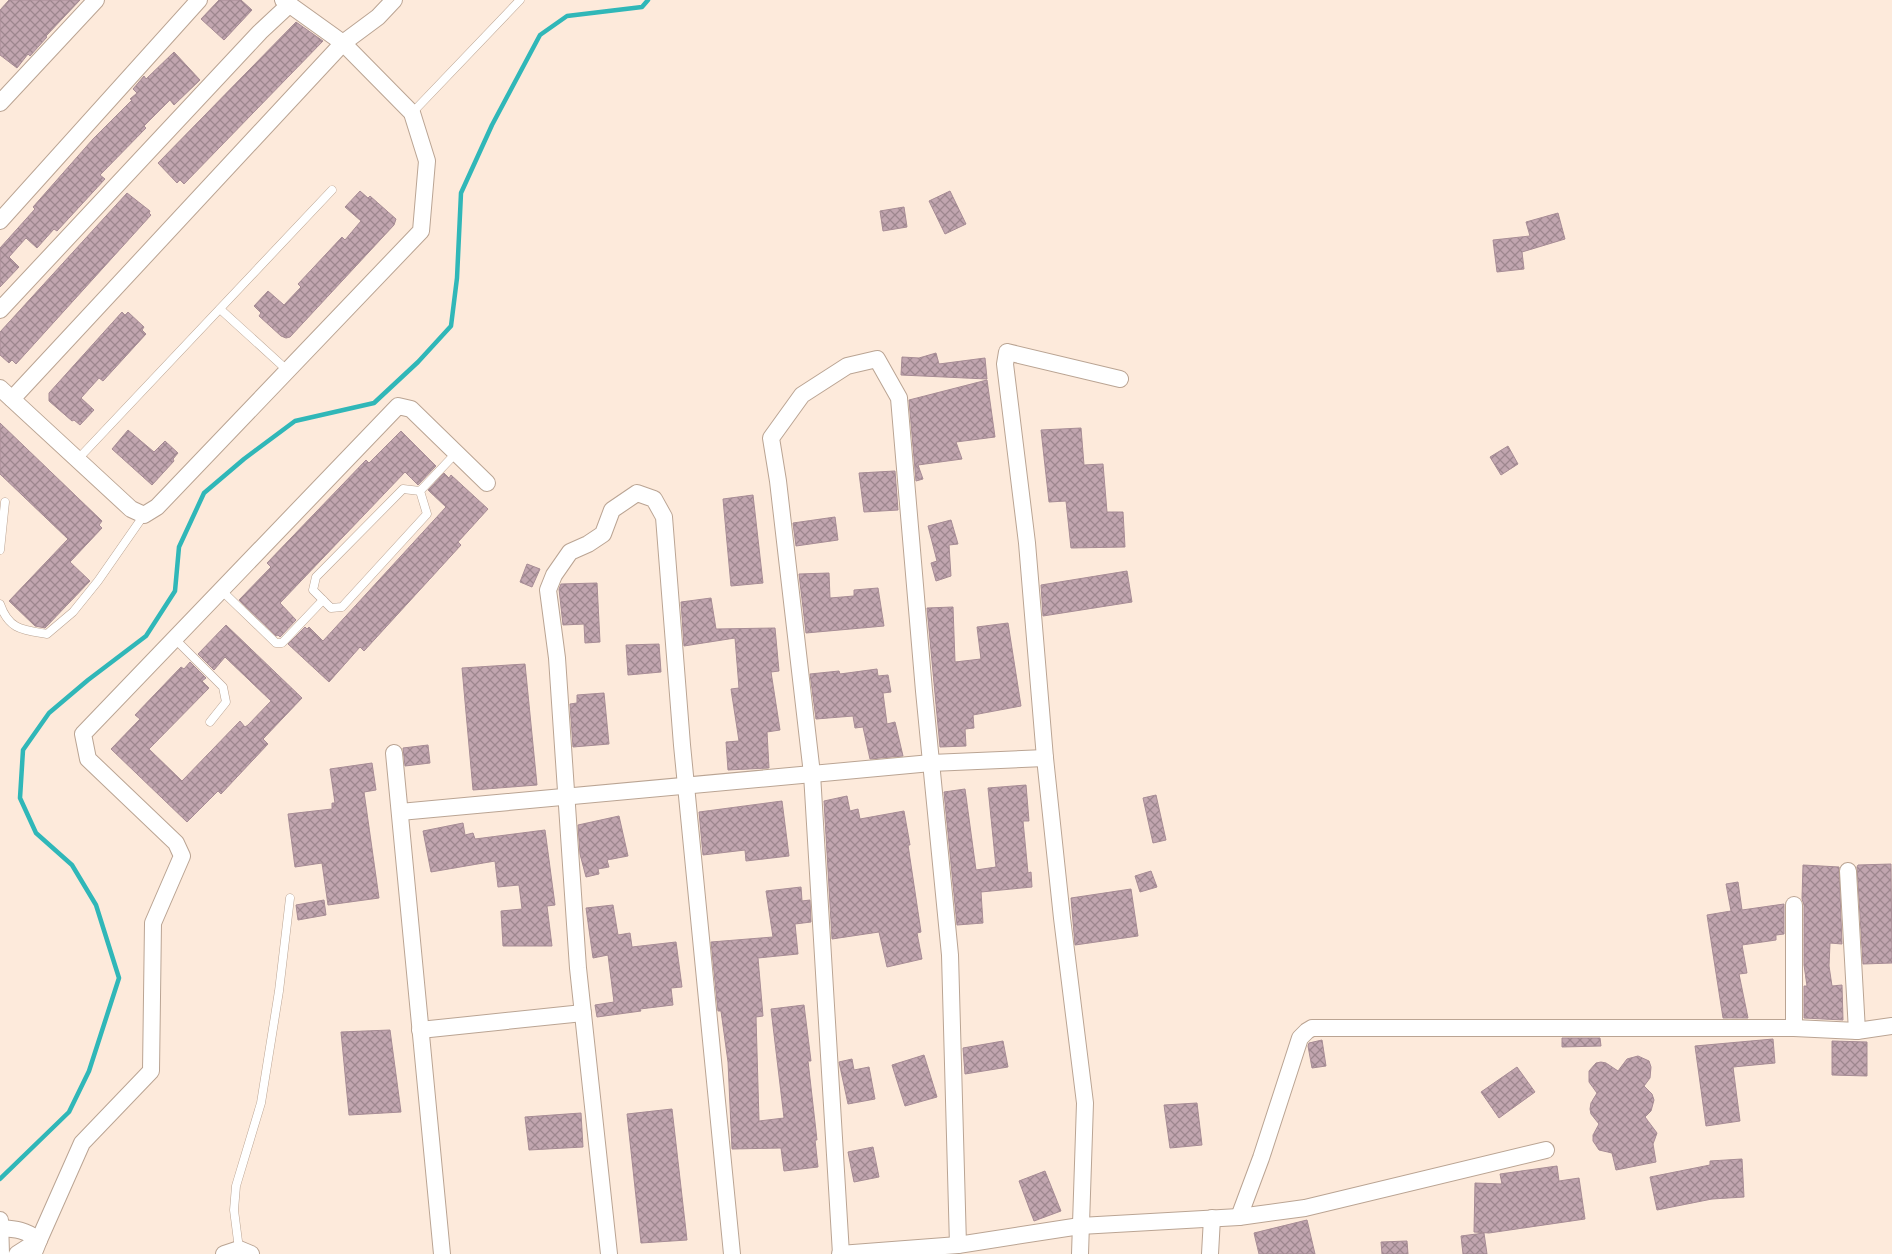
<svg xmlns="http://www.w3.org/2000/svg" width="1892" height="1254" font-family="'Source Serif 4',serif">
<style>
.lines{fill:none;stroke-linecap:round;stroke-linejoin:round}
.stream{stroke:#30b7b8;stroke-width:4.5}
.building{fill:url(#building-cross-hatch);stroke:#a78c95}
.service-casing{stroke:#baa493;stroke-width:9}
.minor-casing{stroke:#baa493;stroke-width:18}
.service{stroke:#fff;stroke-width:8}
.minor{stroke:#fff;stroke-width:16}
</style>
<defs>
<pattern id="building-cross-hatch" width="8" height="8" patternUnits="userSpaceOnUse" patternTransform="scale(1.25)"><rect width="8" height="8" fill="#c1a5af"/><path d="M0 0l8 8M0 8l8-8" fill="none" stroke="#9d868e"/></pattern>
</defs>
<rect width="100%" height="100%" fill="#fdeadb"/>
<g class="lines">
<polyline class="stream" points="0,1179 69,1112 89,1071 119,978 96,905 72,865 36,833 20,798 23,750 49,713 88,680 146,636 175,591 179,547 204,493 244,459 295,421 374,403 418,362 451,326 457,278 461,193 492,125 540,35 567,16 642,7 648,0"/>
</g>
<g class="building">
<polygon points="9,0 80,0 46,36 47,37 30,56 28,54 17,68 0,55 0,10"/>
<polygon points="219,0 241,0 252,10 224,40 201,19"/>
<polygon points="296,22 323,41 184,184 180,180 177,183 158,163"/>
<polygon points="174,52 200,80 174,105 170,100 144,126 146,128 100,175 105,179 57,231 54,229 37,248 26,238 9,257 19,267 0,287 0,248 35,209 33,207 93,139 132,100 130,99 137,93 133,89 144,76 146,79"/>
<polygon points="360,191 368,198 370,196 396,219 394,225 290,337 286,338 281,336 259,316 261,313 254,306 268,291 284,305 301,287 298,284 342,237 345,240 361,221 345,207"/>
<polygon points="950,191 966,224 945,234 929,201"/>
<polygon points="127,193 150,211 149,213 151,215 16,364 12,360 9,363 0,355 0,332"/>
<polygon points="904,207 907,227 883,231 880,211"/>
<polygon points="1558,213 1565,239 1522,252 1524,269 1497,272 1493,240 1530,236 1526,222"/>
<polygon points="122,312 125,315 128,312 144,327 142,330 146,334 103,381 99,378 81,398 94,410 80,425 74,420 72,421 49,401 49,393"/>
<polygon points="936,353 939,364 985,358 987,379 901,375 902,357 919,358"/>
<polygon points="987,380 995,437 956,442 962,459 918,465 923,479 916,481 909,400"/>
<polygon points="0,423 102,521 99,525 102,528 70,562 90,581 45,628 35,626 9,601 68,539 0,474"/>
<polygon points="1081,428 1084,465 1103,464 1107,512 1123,512 1125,547 1071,548 1066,501 1049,502 1041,430"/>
<polygon points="128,430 154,452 165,441 178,453 173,459 174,461 152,485 112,449"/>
<polygon points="401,431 436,466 418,485 405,472 280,603 296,620 280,637 278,635 276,636 239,600 271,567 267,563 366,460 369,463"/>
<polygon points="1508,446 1518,464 1501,475 1490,457"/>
<polygon points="895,471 898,510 864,512 859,473"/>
<polygon points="444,473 449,478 451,475 488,509 458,542 461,545 364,651 360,647 329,682 288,644 305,627 307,629 309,627 323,641 446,507 428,490"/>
<polygon points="753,495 763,583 731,586 723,499"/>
<polygon points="835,517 838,540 796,546 793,523"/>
<polygon points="951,520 958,544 949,545 951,576 936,581 931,563 937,561 928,526"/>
<polygon points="527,564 540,569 532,587 520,582"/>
<polygon points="1127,571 1132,602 1043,616 1041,585"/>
<polygon points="829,573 830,598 854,596 854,590 878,588 884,626 806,633 799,574"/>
<polygon points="597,583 600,642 585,643 584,624 563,625 559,589 561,584"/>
<polygon points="711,598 716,629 775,628 779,671 771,672 780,730 767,732 769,768 728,770 726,742 739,741 731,689 739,688 735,638 684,646 681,602"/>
<polygon points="953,607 955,662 981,659 977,627 1008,623 1021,706 973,715 974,728 965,729 966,746 940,747 927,608"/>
<polygon points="226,625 302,698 263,739 268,744 221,794 218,791 187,822 111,749 140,719 135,715 181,667 184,669 190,662 206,678 202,681 209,688 149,749 182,781 240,721 245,727 248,725 271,701 225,657 214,670 198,654"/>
<polygon points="659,644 661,672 628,675 626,645"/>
<polygon points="525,664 537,785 473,790 462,668"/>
<polygon points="877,669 878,676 888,675 891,692 883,693 887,724 895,722 903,756 870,759 863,727 855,728 853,716 816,719 810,674 839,671 840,674"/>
<polygon points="604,693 609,744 573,747 570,704 577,703 577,695"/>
<polygon points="428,745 430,763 405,766 403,748"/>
<polygon points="372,763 376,790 364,792 379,898 328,905 322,863 295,867 288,814 332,809 332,803 335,803 330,769"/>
<polygon points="1026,785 1029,821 1023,821 1028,873 1031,872 1032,887 981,892 983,923 957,925 944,792 965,789 976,870 996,867 988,788"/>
<polygon points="1156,795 1166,840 1153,843 1143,798"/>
<polygon points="847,796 850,811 858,809 860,819 904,811 910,845 908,845 921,932 917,933 922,959 887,967 879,932 832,939 824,801"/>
<polygon points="782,801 789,856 746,861 745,850 703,855 699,812"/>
<polygon points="619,816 628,856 607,860 609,867 598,869 599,874 586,877 580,854 578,825"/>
<polygon points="463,823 465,835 473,833 475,839 545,830 555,905 547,906 552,946 503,946 501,911 522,909 519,885 498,887 495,861 431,872 423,831"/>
<polygon points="1891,864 1892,963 1863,964 1857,867 1858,865"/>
<polygon points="1803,865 1839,867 1842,944 1830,943 1829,966 1832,986 1842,985 1843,1020 1804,1018 1804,986 1807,986 1804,965 1804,905 1802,899"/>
<polygon points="1151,871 1157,887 1140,892 1135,876"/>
<polygon points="1738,882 1742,910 1784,904 1784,934 1776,935 1776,940 1742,945 1747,973 1739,974 1748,1018 1723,1018 1707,915 1731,911 1726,884"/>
<polygon points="801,887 802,901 810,900 811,922 795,924 798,954 758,958 763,1016 756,1017 759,1121 784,1118 771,1009 804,1005 811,1061 808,1061 817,1140 815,1140 818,1167 784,1171 781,1148 732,1149 728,1062 721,1011 718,1011 711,942 773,937 766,891"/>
<polygon points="1131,889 1138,936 1075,945 1071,898"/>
<polygon points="324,900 326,915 298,920 296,905"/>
<polygon points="613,905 618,935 630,933 632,947 676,942 682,987 671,988 673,1005 640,1009 641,1011 597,1017 595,1005 614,1002 608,955 593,958 586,908"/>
<polygon points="390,1030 401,1112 349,1115 341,1032"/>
<polygon points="1562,1038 1600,1038 1601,1046 1562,1047"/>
<polygon points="1773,1039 1775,1063 1733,1067 1740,1121 1706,1126 1695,1046"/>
<polygon points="1322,1040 1326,1066 1312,1068 1308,1046 1309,1043"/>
<polygon points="1003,1041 1008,1067 965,1074 963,1048"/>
<polygon points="1832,1041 1867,1042 1867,1076 1832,1075"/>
<polygon points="924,1055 937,1097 905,1106 892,1065"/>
<polygon points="1638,1056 1649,1061 1651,1067 1650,1078 1644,1086 1652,1094 1654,1100 1651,1111 1645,1117 1657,1133 1653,1144 1656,1162 1616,1170 1612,1153 1599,1150 1593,1141 1593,1135 1599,1124 1591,1114 1590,1109 1591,1103 1597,1093 1589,1082 1589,1071 1596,1063 1601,1062 1606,1063 1618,1071 1627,1059"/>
<polygon points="852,1059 854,1070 869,1067 875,1099 848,1104 839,1062"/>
<polygon points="1517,1067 1535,1092 1499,1118 1481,1092"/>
<polygon points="1197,1103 1202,1145 1170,1148 1164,1105"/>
<polygon points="672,1109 687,1240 641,1243 627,1114"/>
<polygon points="581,1113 583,1147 529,1150 525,1117"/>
<polygon points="873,1147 879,1177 854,1182 848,1152"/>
<polygon points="1742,1159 1744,1197 1712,1199 1657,1210 1650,1177 1710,1165 1710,1161"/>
<polygon points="1557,1166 1559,1181 1579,1178 1585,1219 1489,1233 1474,1232 1475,1183 1502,1184 1500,1174"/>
<polygon points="1045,1171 1061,1211 1034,1221 1019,1181"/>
<polygon points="1307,1220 1315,1254 1259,1254 1254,1233"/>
<polygon points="1484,1233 1487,1254 1463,1254 1461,1236"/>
<polygon points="1407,1241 1408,1254 1382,1254 1381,1242"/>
</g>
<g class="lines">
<g class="service-casing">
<g id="service">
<polyline points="412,113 520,0"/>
<polyline points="220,309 287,370"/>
<polyline points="78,459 332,190"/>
<polyline points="420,491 427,514 342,607 331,608 313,590 316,577 403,489 420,491 456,453"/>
<polyline points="0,550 5,502"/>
<polyline points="221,590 276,643 282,643 323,600"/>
<path d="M0,604C9,630 23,630 47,634L73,612L98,581L144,515"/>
<polyline points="175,639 223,687 226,702 210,722"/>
<polyline points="239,1249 234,1210 236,1186 261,1103 279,991 290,898"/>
</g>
</g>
<g class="minor-casing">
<g id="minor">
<polyline points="0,103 96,0"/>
<polyline points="0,221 199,0"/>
<polyline points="0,310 260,32 289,5"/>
<polyline points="0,388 131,509 144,515 157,507 421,231 427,161 412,113 343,43 283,0"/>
<polyline points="12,399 343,43 378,17 394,0"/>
<polyline points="394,753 442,1254"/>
<polyline points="400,812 931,763 1045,758"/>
<polyline points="1848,871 1857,1031"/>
<polyline points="1794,905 1794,1028"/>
<polyline points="420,1030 583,1013"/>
<polyline points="1239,1217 1261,1158 1300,1038 1307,1031 1312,1028 1794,1028 1857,1031 1892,1026"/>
<polyline points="0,1220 1,1254"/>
<path d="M0,1228C17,1229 25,1230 39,1240L35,1250"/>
<polyline points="17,1254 39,1240 82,1143 151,1071 153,923 182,856 176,843 88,759 83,734 398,406 411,409 487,483"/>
<polyline points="224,1254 239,1249 251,1254"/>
<polyline points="609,1254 578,968 557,658 548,590 554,575 570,552 588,544 603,534 612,510 637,493 654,499 664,517 682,745 732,1254"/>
<polyline points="840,1254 958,1245 1080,1226 1239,1217 1305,1208 1546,1150"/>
<polyline points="841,1254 812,774 778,481 771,438 802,395 847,366 877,359 899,398 924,691 950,955 958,1245"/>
<polyline points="1080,1254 1085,1103 1062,918 1045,758 1027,543 1005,364 1007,352 1120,379"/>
<polyline points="1210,1254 1212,1218"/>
</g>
</g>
<use href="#service" class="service"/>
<use href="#minor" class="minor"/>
</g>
</svg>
